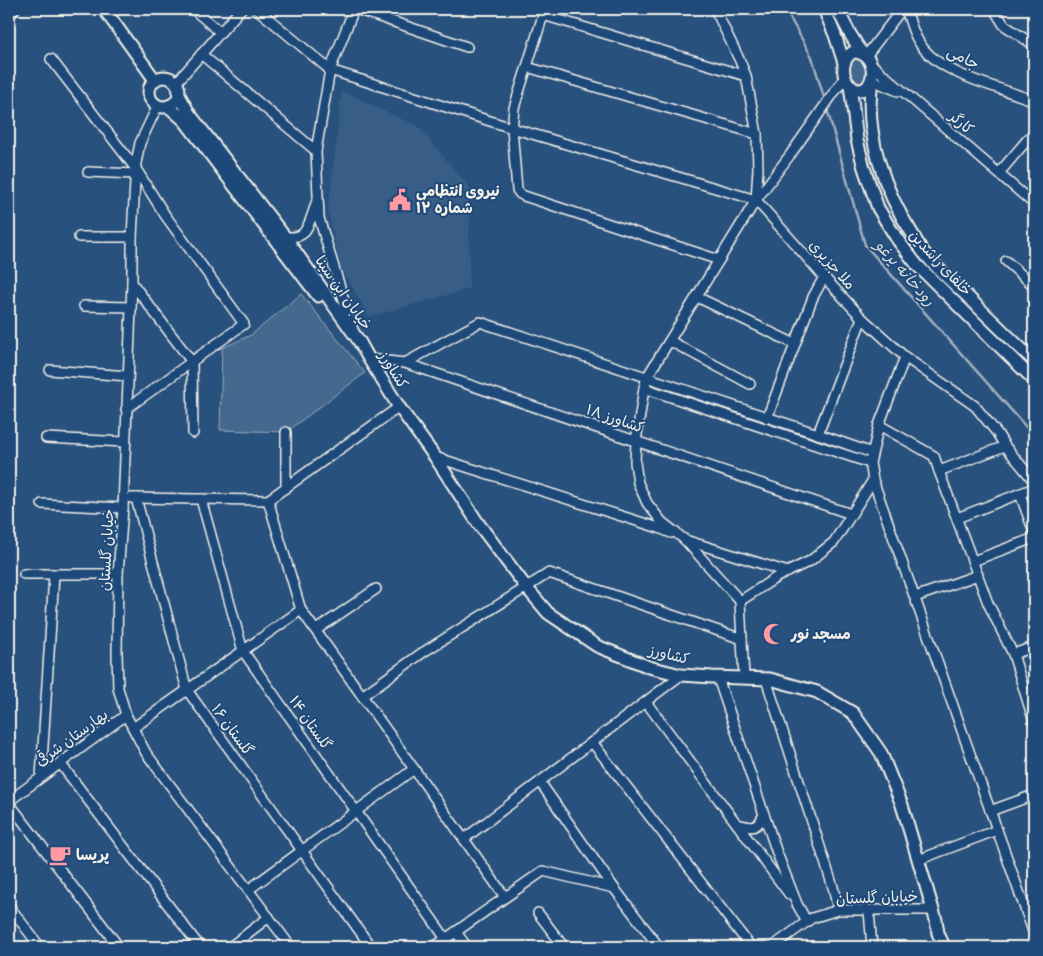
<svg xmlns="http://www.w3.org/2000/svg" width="1043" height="956" font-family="Pangolin,'Playpen Sans Arabic',sans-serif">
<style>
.built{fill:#375d86}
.green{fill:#45688e;stroke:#9cacbb}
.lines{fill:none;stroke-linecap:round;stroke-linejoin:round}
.stream{stroke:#a4b2be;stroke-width:2.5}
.minor-casing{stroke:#f4f1e8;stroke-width:12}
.major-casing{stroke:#f4f1e8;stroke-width:15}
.minor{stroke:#1f4a7a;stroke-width:9}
.major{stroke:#1f4a7a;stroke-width:11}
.labels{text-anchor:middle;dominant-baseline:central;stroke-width:4;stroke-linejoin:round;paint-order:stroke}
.street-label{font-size:15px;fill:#f4f1e8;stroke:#1f4a7a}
.poi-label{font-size:15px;font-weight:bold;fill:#f4f1e8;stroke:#1f4a7a;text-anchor:start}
.water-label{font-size:16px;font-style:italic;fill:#d9dcda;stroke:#1f4a7a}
</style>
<rect width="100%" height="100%" fill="#28517e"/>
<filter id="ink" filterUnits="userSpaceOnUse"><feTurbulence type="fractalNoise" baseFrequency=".02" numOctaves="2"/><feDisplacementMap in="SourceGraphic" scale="10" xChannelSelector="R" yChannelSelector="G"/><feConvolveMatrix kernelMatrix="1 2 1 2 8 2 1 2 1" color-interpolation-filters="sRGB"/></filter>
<g filter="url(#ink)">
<polygon class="built" points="342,91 419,127 470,188 469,289 369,317 340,266 328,212"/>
<g class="green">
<path d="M855,56C868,63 872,71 864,83C853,84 843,73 849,63C851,60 853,58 855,56Z"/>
<polygon points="301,294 365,373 286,432 220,430 222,348 251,335"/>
</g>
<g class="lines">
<g class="stream">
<polyline points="785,9 812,57 825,101"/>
<polyline points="827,109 865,245 1034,436"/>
</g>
<g class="minor-casing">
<g id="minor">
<polyline points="193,9 220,32"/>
<polyline points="257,9 330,70 512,128 756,200"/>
<polyline points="356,9 467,47"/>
<polyline points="545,9 514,108 512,128 517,190 520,194 524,196 719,260"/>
<polyline points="715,9 740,61 746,76 757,134 758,169 756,200 824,277 862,318 905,357 975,406 997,433 1005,446 1034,481"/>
<path d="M906,9C910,22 914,37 923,48C946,77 1001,87 1034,101"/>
<polyline points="994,9 1004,25 1034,45"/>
<polyline points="543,15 746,76"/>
<polyline points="9,16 15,9"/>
<polyline points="201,54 316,151"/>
<polyline points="866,56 902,9"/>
<polyline points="51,59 136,169 165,215 244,324 126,409"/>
<polyline points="870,63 1034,204"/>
<polyline points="527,67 757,134"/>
<polyline points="872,80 898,91"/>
<polyline points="176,83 241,9"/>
<polyline points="158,105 140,143 136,163 132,237 132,283 123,508 118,574 117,654 118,688 126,715 146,753 291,947"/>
<polyline points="88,172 136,174"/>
<polyline points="999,173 1034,132"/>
<polyline points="79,237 132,237"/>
<path d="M285,237C288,237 294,237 298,236C308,234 313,212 316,203"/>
<polyline points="1006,261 1034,286"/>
<polyline points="132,283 192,362 193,433"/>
<polyline points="697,297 795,344"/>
<polyline points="84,306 131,307"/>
<polyline points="353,330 319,218 316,151 330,70 354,9"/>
<polyline points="670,341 750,384"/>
<polyline points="369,359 405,363 851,514"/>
<polyline points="405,363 480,322 818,434 872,453"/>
<polyline points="50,370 128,376"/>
<polyline points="644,388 870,463"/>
<polyline points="767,418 813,297 824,277"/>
<polyline points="879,425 934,456 939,471 1005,446"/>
<polyline points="818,434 862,318"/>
<polyline points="46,438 125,442"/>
<polyline points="435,457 659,528 671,533"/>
<polyline points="939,471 988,603 1013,654 1034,722"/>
<polyline points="873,480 1034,934"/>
<polyline points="286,488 286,432"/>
<polyline points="1020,494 1034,532"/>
<polyline points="131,498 268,500 399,407"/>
<polyline points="136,498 187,690 371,947"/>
<polyline points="201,499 243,651 446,939"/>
<polyline points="268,500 301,610 505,897"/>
<polyline points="42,504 123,508"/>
<polyline points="957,518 1034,488"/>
<polyline points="685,540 740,601"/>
<polyline points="973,561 1034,538"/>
<polyline points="788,572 685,540 662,522 647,503 638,483 635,462 636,441 644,388 647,377 756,200 790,155 845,77"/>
<polyline points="24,574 118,574"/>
<polyline points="915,597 978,575"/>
<polyline points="316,630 376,589"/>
<polyline points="1013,654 1034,647"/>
<polyline points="718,678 777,853 797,904 807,922"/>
<polyline points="744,678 740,601 777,577 810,561 834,542 873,480 870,463 879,425 905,357"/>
<polyline points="766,679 833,887 838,910"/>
<polyline points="362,696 422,653 549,573 742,639"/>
<polyline points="646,702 789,894"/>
<polyline points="133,728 301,610"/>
<polyline points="592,742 751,947"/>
<polyline points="60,763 200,947"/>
<polyline points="41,777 54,575"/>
<polyline points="540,782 614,888 659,947"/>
<polyline points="9,801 126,715"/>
<polyline points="9,803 119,947"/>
<polyline points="990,811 1034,795"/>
<path d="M737,824C752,828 757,830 764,814"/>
<polyline points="464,839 681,675"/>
<polyline points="918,860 997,830"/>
<polyline points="248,890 414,769"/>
<polyline points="9,906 40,947"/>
<polyline points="869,911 872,947"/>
<polyline points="538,913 564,947"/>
<polyline points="456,932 467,947"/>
<polyline points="230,947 269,917"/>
<polyline points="434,947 543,871 614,888"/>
<polyline points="772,947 812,918 838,910 933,910"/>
</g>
</g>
<g class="major-casing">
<g id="major">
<polyline points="104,9 155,80"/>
<polyline points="824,9 835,35 844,63"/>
<polyline points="837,9 850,34 862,53"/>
<path d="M853,52C860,52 865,54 869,60C880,79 862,102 848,83C841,73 842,59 853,52Z"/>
<circle cx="164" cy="92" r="15"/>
<path d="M872,80C864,133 884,191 913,235C917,242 920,249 925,254C937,269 952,282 966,295C988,317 1011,339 1034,361"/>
<polyline points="850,85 857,140 864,168 878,208 897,239 917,265 1034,380"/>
<polyline points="179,95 189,113 285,237 359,341 369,359 399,407 435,457 478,523 526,587 548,613 597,646 649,667 681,675 712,677 770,679 817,692 853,713 881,753 902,805 936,920 938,933 944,947"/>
<polyline points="168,106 184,120 318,296"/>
</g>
</g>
<use href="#minor" class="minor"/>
<use href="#major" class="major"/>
</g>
</g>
<defs>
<g id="civic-bare" transform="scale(1.725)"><path d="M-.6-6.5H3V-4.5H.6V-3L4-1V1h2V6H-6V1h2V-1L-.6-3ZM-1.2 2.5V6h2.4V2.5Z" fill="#ff9aa2" stroke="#1f4a7a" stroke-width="2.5" paint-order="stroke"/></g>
<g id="mosque-bare" transform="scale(1.725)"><path d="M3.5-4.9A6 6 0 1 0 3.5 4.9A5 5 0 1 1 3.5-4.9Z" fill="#ff9aa2" stroke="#1f4a7a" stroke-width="2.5" paint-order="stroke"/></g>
<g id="cafe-bare" transform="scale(1.725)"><path d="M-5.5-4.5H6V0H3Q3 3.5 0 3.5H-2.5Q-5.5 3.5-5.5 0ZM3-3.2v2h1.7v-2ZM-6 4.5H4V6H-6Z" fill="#ff9aa2" stroke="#1f4a7a" stroke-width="2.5" paint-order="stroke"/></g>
</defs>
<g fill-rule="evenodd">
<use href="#civic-bare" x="400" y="200"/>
<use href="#mosque-bare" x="774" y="634"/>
<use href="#cafe-bare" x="60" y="855"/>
</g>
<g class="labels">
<g class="street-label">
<text transform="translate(963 58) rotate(27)">جامی</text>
<text transform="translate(961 123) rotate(41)">کارگر</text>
<text transform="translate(940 263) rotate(47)">خلفای راشدین</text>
<text transform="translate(832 265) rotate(48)">ملا جزیری</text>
<text transform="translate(343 293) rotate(55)">خیابان ابن سینا</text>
<text transform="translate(393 370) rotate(58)">کشاورز</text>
<text transform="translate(615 419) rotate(19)">کشاورز ۱۸</text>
<text transform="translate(107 550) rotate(-87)">خیابان گلستان</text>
<text transform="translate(669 655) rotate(14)">کشاورز</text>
<text transform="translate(310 723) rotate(55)">گلستان ۱۴</text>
<text transform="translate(232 730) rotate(54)">گلستان ۱۶</text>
<text transform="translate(72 738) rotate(-36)">بهارستان شرقی</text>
<text transform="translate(877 898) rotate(-2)">خیابان گلستان</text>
</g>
<g class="poi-label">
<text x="416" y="191">نیروی انتظامی<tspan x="416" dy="17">شماره ۱۲</tspan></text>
<text x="791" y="634">مسجد نور</text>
<text x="76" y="855">پریسا</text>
</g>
<g class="water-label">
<text transform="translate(905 273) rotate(49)">رودخانه یرغو</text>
</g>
</g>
<rect width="1043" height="956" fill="none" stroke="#1f4a7a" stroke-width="30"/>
<rect x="15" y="15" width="1013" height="926" fill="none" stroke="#f4f1e8" stroke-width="2" filter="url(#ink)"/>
</svg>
